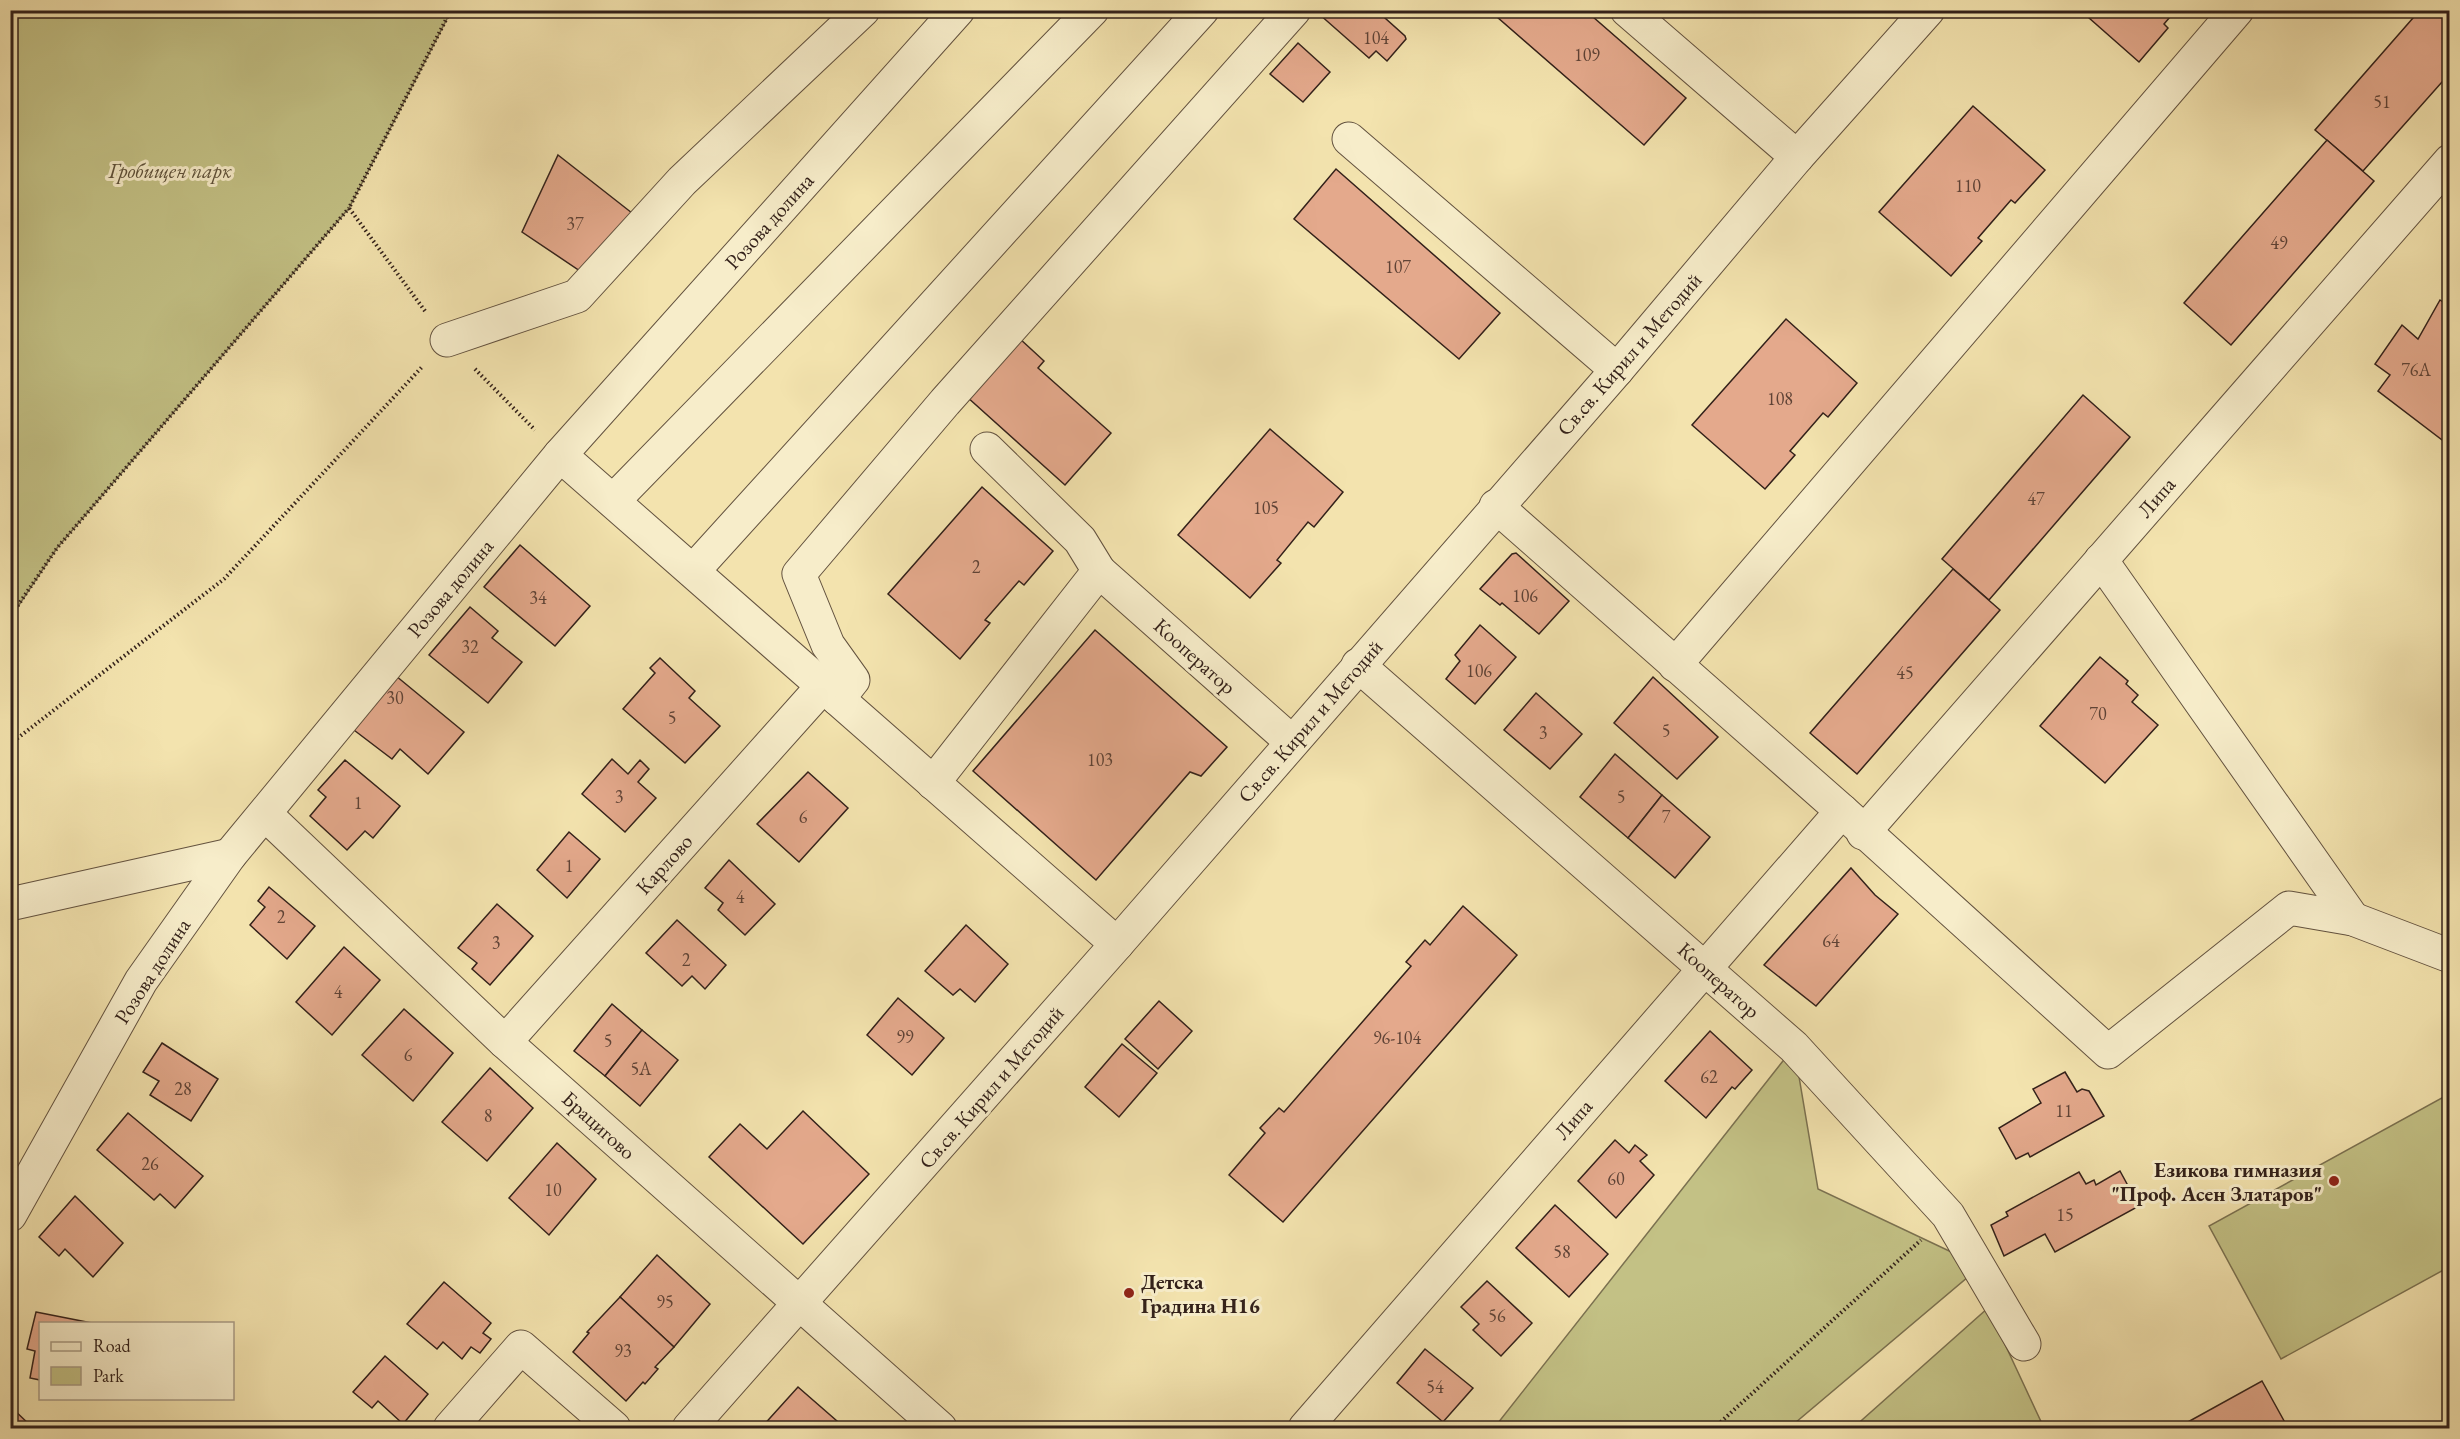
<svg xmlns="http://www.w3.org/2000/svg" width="2460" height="1439" font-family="'EB Garamond',serif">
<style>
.green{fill:#c3c185;stroke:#7b7150;stroke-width:1.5}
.building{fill:#e4a98c;stroke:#33211a;stroke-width:1.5}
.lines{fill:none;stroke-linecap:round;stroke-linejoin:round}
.minor-casing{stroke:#63523f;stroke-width:35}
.path{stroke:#33211a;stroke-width:4;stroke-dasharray:1.5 3;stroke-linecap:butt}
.minor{stroke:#f7edca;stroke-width:33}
.poi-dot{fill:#8f2418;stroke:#f7edca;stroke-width:2}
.labels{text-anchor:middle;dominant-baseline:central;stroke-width:6;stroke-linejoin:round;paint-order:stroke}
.number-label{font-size:18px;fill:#5f4336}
.park-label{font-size:21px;font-style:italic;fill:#5e513a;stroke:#f7edca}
.street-label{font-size:21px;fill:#33211a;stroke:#f7edca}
.poi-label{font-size:21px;font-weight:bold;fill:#33211a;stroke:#f7edca;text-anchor:end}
</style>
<rect width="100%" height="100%" fill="#f3e3ae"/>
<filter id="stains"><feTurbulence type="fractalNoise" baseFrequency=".00333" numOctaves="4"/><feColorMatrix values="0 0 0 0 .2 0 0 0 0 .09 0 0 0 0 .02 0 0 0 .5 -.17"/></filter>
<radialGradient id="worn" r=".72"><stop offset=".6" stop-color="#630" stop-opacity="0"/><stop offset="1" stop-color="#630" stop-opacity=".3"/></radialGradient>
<g class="green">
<polygon points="11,10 451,11 349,208 57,548 11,617"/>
<polygon points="1794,1047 1818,1189 1981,1266 1789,1428 1494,1428"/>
<polygon points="2449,1094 2449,1267 2281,1359 2209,1226"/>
<polygon points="1988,1308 2044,1428 1853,1428"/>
</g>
<g class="building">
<polygon points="1322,10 1376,10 1405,36 1406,39 1387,61 1376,51 1369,58 1319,14"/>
<polygon points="1489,10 1585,10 1686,98 1644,145"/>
<polygon points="2080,10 2176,10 2164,24 2168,28 2139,62"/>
<polygon points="2420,10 2450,10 2450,73 2363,171 2315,130"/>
<polygon points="1298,43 1330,72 1303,102 1270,74"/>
<polygon points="1973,106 2045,170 2015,203 2011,200 1978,238 1982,241 1951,276 1879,212"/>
<polygon points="2327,140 2374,181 2231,345 2184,303"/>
<polygon points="558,155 632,213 583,273 522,232"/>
<polygon points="1336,169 1500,313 1459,359 1294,219"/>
<polygon points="2440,300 2450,307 2450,446 2378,391 2390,375 2375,364 2402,325 2418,339"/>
<polygon points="1786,319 1857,383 1828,417 1823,413 1790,451 1795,455 1765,489 1692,425"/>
<polygon points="1019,338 1044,361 1038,368 1111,433 1065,485 966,396"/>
<polygon points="2083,395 2130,437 1989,600 1942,559"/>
<polygon points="1270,429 1343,492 1314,527 1308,522 1277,560 1281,563 1250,598 1178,535"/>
<polygon points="982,487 1053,551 1024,585 1019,581 985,620 990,623 960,659 888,594"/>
<polygon points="520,545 590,606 555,646 484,587"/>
<polygon points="1516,553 1569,601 1539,634 1502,603 1500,605 1480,589 1512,554"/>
<polygon points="1953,569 2000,610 1857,774 1810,733"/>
<polygon points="470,607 498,631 492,638 522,662 488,703 429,655"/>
<polygon points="1480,625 1516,657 1475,704 1446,679 1460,661 1455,655"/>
<polygon points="1095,630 1227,747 1201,776 1190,772 1096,880 973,771"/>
<polygon points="2100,657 2128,681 2126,684 2138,695 2132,702 2158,725 2105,783 2040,726"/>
<polygon points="660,658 695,691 689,698 720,726 685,763 623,709 655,673 650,668"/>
<polygon points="390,671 464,732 428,774 400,749 392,759 346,724"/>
<polygon points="1653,677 1718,737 1677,779 1614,723"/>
<polygon points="1536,693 1582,734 1550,769 1504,730"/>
<polygon points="1615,754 1662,795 1628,838 1580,797"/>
<polygon points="612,759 628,774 640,760 649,769 638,782 656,798 625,832 582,794"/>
<polygon points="345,760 400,806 373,838 365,831 347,850 310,816 326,797 318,790"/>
<polygon points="808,772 848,808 799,862 757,824"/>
<polygon points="1662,795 1710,837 1675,878 1628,838"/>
<polygon points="569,832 600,859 567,898 537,870"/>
<polygon points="729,860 775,904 745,935 718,910 723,903 705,888"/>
<polygon points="1851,868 1875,895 1898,914 1816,1006 1764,965"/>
<polygon points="269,887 315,926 287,959 250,925 265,907 258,901"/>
<polygon points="497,904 533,936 490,985 472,969 477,963 458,948"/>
<polygon points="1463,906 1517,955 1283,1222 1229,1175 1265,1133 1260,1128 1279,1108 1284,1112 1411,966 1406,962 1425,940 1430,945"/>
<polygon points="677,920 726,965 705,989 692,976 682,986 646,953"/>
<polygon points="966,925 1008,964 975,1002 960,989 953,995 925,971"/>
<polygon points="344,947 380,980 332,1035 296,1002"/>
<polygon points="898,998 944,1038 912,1075 867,1035"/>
<polygon points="1159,1001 1192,1031 1158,1069 1125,1039"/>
<polygon points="612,1004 642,1030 605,1076 574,1051"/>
<polygon points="404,1009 453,1053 413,1101 362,1055"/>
<polygon points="642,1030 678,1060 640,1106 605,1076"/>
<polygon points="1710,1031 1752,1070 1735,1089 1732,1087 1706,1118 1665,1081"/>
<polygon points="162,1043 218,1079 191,1121 150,1095 159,1081 143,1072"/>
<polygon points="1122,1044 1157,1073 1119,1117 1085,1087"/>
<polygon points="490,1068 533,1108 487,1161 442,1122"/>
<polygon points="2065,1072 2077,1092 2082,1089 2089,1091 2104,1116 2030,1157 2028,1153 2016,1159 1999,1128 2041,1103 2033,1089"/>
<polygon points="803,1111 869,1174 803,1244 709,1157 740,1124 767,1149"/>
<polygon points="128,1113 203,1176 175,1208 160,1194 154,1200 97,1150"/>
<polygon points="1615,1140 1629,1153 1635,1145 1647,1155 1640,1161 1654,1175 1616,1218 1578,1181"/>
<polygon points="557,1143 596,1179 549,1235 509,1198"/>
<polygon points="2120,1171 2139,1206 2055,1252 2045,1234 2004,1256 1991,1225 2008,1216 2006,1212 2079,1172 2086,1184 2094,1180 2096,1185"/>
<polygon points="75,1196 123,1243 93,1277 65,1249 59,1256 39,1237"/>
<polygon points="1555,1205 1608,1254 1569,1297 1516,1248"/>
<polygon points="657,1255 710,1304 674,1347 620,1297"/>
<polygon points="1487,1281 1532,1323 1501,1356 1473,1330 1479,1324 1461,1307"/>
<polygon points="444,1282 491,1323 483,1333 491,1339 480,1353 471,1347 462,1359 443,1342 437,1349 407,1324"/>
<polygon points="620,1297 674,1347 655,1367 658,1369 645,1384 643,1382 626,1401 573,1352 589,1333 587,1332"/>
<polygon points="36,1312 97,1324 40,1324 40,1380 30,1378 35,1351 27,1349"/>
<polygon points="1425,1349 1473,1388 1443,1422 1397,1383"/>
<polygon points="385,1356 428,1394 403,1424 378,1401 372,1408 353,1392"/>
<polygon points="2262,1381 2288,1428 2177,1428"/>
<polygon points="798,1387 845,1428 761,1428"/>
<polygon points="10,1406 33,1428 10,1428"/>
</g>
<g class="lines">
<g class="minor-casing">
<g id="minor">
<polyline points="1627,10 1797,157"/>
<polyline points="1349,139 1617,370"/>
<polyline points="447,340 577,296 682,181 863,10"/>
<polyline points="560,455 1117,944"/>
<polyline points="613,501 1092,10"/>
<polyline points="1496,506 1842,811 2108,1052 2289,908 2353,919 2450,956"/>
<polyline points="2101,560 2353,919"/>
<polyline points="693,571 1202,10"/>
<polyline points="1099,571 1292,742"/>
<polyline points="1358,665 1794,1047 1948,1215 2024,1344"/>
<polyline points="1675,665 2237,10"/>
<polyline points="838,699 853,680 828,645 799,574 945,402 1294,10"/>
<polyline points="933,783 1099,571 1080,540 987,449"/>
<polyline points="265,814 505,1042 940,1428"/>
<polyline points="1863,833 2450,161"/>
<polyline points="10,904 230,855"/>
<polyline points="505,1042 823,686"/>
<polyline points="10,1215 141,981 230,855 560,455 958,10"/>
<polyline points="450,1428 521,1347 614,1428"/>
<polyline points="689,1428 1117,944 1617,370 1797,157 1928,10"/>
<polyline points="1305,1428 1842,811"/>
</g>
</g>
<g class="path">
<polyline points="425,311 349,208 451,10"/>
<polyline points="475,369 535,430"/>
<polyline points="10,617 57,548 349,208"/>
<polyline points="10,744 224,579 422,367"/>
<polyline points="1714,1428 1921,1240"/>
</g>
<use href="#minor" class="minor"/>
</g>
<g class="poi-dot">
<circle cx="2334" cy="1181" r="6"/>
<circle cx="1129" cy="1293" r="6"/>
</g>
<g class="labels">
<g class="number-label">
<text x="1376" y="37">104</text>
<text x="1587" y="54">109</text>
<text x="2382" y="101">51</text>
<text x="1968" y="185">110</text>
<text x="575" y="223">37</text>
<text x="2279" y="242">49</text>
<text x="1398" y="266">107</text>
<text x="2416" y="369">76А</text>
<text x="1780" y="398">108</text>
<text x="2036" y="498">47</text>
<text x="1266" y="507">105</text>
<text x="976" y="566">2</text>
<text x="1525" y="595">106</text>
<text x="538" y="597">34</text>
<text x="470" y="646">32</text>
<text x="1479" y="670">106</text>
<text x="1905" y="672">45</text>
<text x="395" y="697">30</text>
<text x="2098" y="713">70</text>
<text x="672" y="717">5</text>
<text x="1666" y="730">5</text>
<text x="1543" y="732">3</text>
<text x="1100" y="759">103</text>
<text x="619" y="796">3</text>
<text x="1621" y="796">5</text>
<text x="358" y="802">1</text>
<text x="803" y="816">6</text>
<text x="1666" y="816">7</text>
<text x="569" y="865">1</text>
<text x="740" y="896">4</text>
<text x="281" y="916">2</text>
<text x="1831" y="940">64</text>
<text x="496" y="942">3</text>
<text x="686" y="959">2</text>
<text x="338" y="991">4</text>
<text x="905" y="1036">99</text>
<text x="1397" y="1037">96-104</text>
<text x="608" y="1040">5</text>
<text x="408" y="1054">6</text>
<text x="641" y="1068">5А</text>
<text x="1709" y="1076">62</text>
<text x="183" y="1088">28</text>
<text x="2064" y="1110">11</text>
<text x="488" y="1115">8</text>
<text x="150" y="1163">26</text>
<text x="1616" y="1178">60</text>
<text x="553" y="1189">10</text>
<text x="2065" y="1214">15</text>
<text x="1562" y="1251">58</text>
<text x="665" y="1301">95</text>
<text x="1497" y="1315">56</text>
<text x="623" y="1350">93</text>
<text x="1435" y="1386">54</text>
</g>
<g class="park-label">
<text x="170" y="170">Гробищен парк</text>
</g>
<g class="street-label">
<text transform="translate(769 221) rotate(-48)">Розова долина</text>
<text transform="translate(1629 354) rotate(-49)">Св.св. Кирил и Методий</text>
<text transform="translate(2156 497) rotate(-49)">Липа</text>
<text transform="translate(450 588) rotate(-50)">Розова долина</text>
<text transform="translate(1195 656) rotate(42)">Кооператор</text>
<text transform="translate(1310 721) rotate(-49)">Св.св. Кирил и Методий</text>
<text transform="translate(664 864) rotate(-48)">Карлово</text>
<text transform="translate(152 971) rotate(-57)">Розова долина</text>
<text transform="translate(1719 980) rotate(42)">Кооператор</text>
<text transform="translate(991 1087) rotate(-49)">Св.св. Кирил и Методий</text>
<text transform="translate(1573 1119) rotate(-49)">Липа</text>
<text transform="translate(599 1125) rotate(42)">Брацигово</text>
</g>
<g class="poi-label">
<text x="2322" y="1169">Езикова гимназия<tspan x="2322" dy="24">"Проф. Асен Златаров"</tspan></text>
<text x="1141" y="1281" text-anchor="start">Детска<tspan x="1141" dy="24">Градина Н16</tspan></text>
</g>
</g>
<rect width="2460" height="1439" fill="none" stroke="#f3e3ae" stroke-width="36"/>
<rect x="12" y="12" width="2436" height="1415" fill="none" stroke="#33211a" stroke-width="3"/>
<rect x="18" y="18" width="2424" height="1403" fill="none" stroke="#33211a" stroke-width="1.5"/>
<rect x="39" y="1322" width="195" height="78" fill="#f7edca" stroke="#a99b84" stroke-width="1.5"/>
<rect x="51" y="1342" width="30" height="9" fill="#f7edca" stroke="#a99b84" stroke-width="1.5"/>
<text x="93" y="1352" font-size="18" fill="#33211a">Road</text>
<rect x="51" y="1367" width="30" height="18" fill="#c3c185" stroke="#a99b84" stroke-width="1.5"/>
<text x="93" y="1382" font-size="18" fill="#33211a">Park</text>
<rect width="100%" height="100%" filter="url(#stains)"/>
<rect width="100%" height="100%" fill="url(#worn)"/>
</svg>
